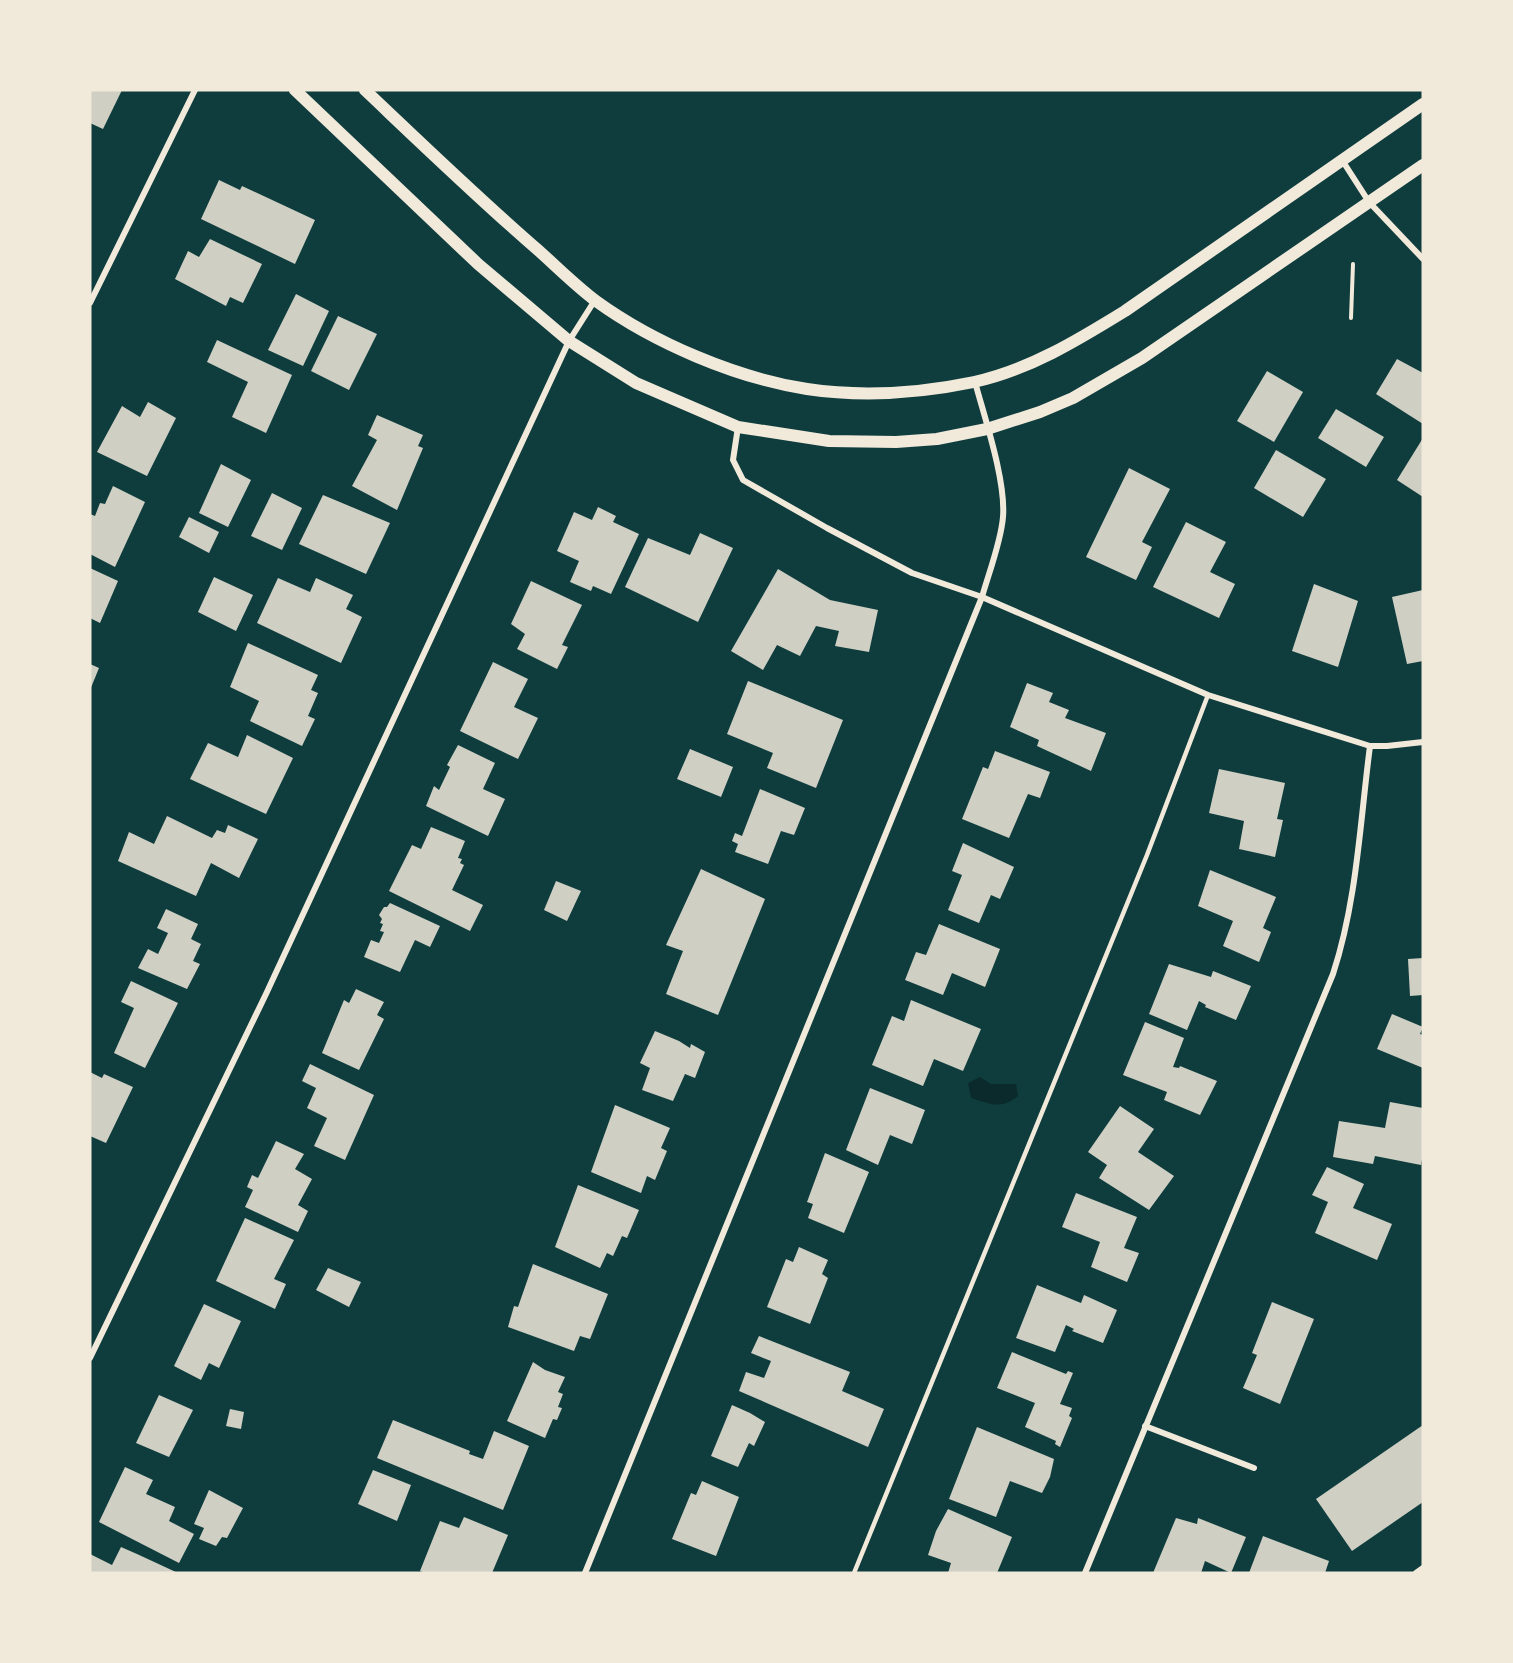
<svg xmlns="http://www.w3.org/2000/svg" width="1513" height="1663" font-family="'Varela Round',sans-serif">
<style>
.water{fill:#0a2a2b}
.building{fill:#cfcfc3}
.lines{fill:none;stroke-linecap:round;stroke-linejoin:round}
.path{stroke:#f1e9da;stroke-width:4}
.service{stroke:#f1e9da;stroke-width:4.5}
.minor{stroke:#f1e9da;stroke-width:6}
.secondary{stroke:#f1e9da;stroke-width:12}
</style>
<rect width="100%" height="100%" fill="#0f3d3e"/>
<path class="water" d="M980,1077L991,1084H1016L1018,1096C1001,1110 991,1104 971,1098L968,1083Z"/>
<g class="building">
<polygon points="90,90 122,90 103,129 90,123"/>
<polygon points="219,180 240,190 242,186 315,220 295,264 201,219"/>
<polygon points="210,239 262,264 243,303 230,297 226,306 175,279 188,251 199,257"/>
<polygon points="296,294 329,311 303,366 268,350"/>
<polygon points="338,316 377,334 349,390 311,371"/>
<polygon points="217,340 292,375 266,433 232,417 248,382 207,362"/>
<polygon points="1397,359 1423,373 1423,424 1376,394"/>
<polygon points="1267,371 1303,392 1274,442 1237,421"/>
<polygon points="148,402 176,418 147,476 97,452 122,406 140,417"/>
<polygon points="1336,409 1384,437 1366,467 1318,438"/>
<polygon points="377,415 423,435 418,446 423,448 397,510 352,486 377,440 368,435"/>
<polygon points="1423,438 1423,497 1397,480"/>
<polygon points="1276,450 1326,479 1303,517 1254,488"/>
<polygon points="221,464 251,480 228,527 199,513"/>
<polygon points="1129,468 1170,489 1142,542 1152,547 1136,580 1086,557"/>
<polygon points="113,486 145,502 115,567 90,554 90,514 95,516 100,503 105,504"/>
<polygon points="272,493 302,508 282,550 251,536"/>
<polygon points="323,495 390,523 366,574 299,544"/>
<polygon points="598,507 616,516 613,522 639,534 611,594 593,586 591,591 570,582 579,561 557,551 574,512 592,520"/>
<polygon points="189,517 219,532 209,553 179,537"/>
<polygon points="1186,522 1226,542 1210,572 1235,584 1219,618 1153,587"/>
<polygon points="700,533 733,548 698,622 625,587 648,538 690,555"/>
<polygon points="90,568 118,581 100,623 90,618"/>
<polygon points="778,569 830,600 878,610 869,652 835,646 839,631 816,626 800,656 777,645 763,670 731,651"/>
<polygon points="214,577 253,595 236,631 198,612"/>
<polygon points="278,578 310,592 316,578 353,595 346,609 362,617 341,663 257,623"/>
<polygon points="531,581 582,605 562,645 568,647 557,669 517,649 525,634 511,624"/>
<polygon points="1314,584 1358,601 1338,667 1292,651"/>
<polygon points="1423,590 1423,661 1407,664 1392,597"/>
<polygon points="248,643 318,675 311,690 318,693 308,716 315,719 302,746 250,721 259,701 230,687"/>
<polygon points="493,662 528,679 514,707 538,718 518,759 460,731"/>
<polygon points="90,664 99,668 90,690"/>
<polygon points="748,681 843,720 816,788 767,768 773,753 727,734"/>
<polygon points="1027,683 1053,693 1049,702 1069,710 1065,718 1106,733 1091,771 1037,746 1039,740 1010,727"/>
<polygon points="247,735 293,758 266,814 190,779 208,743 238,757"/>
<polygon points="458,745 495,763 483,789 505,799 488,836 426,806 434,786 439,790 450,767 447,765"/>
<polygon points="690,749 733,767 721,797 677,779"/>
<polygon points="995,751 1050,772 1040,798 1028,794 1009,838 962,819 983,767 988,769"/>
<polygon points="1219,769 1285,783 1277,819 1283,820 1275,857 1239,849 1244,821 1209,813"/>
<polygon points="760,789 805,808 794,835 781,831 768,864 735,852 738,844 732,841 735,833 742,836"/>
<polygon points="167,816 212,838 217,830 225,833 228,825 258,839 239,878 211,863 196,896 118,861 129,832 154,844"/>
<polygon points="431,827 465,841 458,858 462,859 460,863 464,865 452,890 483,905 470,931 389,891 412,845 421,849"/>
<polygon points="963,843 1014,867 1000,899 991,895 979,923 948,910 962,875 952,871"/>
<polygon points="701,869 765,899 718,1015 666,994 683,951 666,945"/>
<polygon points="1210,870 1276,897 1263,928 1271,932 1259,962 1223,946 1233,921 1198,906"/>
<polygon points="556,881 581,891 567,921 544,910"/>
<polygon points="390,903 440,926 430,947 415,940 400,972 364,957 371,940 379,943 384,932 380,931 383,924 380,923 382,919 379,915 384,907 387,907"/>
<polygon points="166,909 198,924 191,939 201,944 193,961 200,964 187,989 138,968 148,949 158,954 168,933 157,928"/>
<polygon points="939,924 1000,949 985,987 952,973 943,995 905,980 916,952 926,955"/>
<polygon points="1423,958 1423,995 1410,996 1408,959"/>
<polygon points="1169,964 1211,977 1213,971 1251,986 1236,1020 1205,1007 1206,1005 1199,1001 1187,1030 1149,1014"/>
<polygon points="131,981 178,1003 145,1068 114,1053 134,1008 121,1002"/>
<polygon points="356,989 384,1002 377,1015 384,1019 359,1070 322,1053 344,1000 349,1003"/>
<polygon points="911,1000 981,1029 963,1071 934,1059 923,1086 872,1065 892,1016 904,1021"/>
<polygon points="1392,1014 1423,1027 1420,1034 1423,1035 1423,1068 1377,1049"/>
<polygon points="1145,1022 1184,1038 1173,1067 1179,1068 1180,1066 1217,1081 1200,1115 1164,1100 1167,1092 1123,1075"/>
<polygon points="655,1031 679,1041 690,1048 691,1044 705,1052 695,1078 685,1074 673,1101 642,1090 650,1068 640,1063"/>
<polygon points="310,1064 374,1095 345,1160 314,1146 327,1118 307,1108 316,1088 302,1081"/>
<polygon points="90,1072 102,1078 104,1074 133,1087 106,1143 90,1136"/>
<polygon points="870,1088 925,1110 912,1144 890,1135 878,1165 846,1150"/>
<polygon points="1390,1102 1423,1108 1423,1153 1421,1165 1375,1156 1373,1164 1333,1157 1339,1121 1385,1128"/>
<polygon points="615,1105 670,1128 661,1148 667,1151 655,1180 647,1176 641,1193 591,1172"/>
<polygon points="1120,1106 1154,1129 1138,1152 1174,1176 1149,1210 1099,1178 1107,1165 1088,1152"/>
<polygon points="276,1141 304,1154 295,1169 312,1179 298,1205 308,1211 298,1232 245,1207 253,1190 247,1187 252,1175 258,1178"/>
<polygon points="825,1153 869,1172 844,1233 808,1218 813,1204 807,1202"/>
<polygon points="1327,1167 1364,1184 1353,1208 1392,1224 1377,1260 1315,1233 1328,1202 1312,1195"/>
<polygon points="578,1185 639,1210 627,1238 622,1236 613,1256 607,1253 600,1268 555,1247"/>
<polygon points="1076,1193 1137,1217 1124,1248 1139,1253 1127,1282 1091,1267 1100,1242 1062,1227"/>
<polygon points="245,1218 294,1240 274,1279 286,1284 275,1309 216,1281"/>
<polygon points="799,1247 828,1260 822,1274 828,1278 810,1324 767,1307 786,1259 793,1262"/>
<polygon points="533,1264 608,1294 590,1339 580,1336 574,1351 508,1327 514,1306 518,1307"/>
<polygon points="328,1268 361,1282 349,1307 316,1290"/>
<polygon points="1037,1285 1081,1303 1084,1295 1117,1310 1103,1343 1072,1331 1074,1329 1066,1325 1055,1352 1016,1338"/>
<polygon points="1272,1302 1314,1319 1280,1404 1243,1388 1257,1355 1252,1353"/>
<polygon points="204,1304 241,1321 219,1368 209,1363 201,1380 174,1366"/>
<polygon points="759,1336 850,1372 842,1391 884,1409 868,1447 739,1391 746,1372 764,1378 771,1361 751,1353"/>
<polygon points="1012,1352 1066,1374 1068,1371 1073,1373 1060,1404 1072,1408 1069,1416 1072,1418 1060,1447 1055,1444 1056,1441 1025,1427 1035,1403 997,1388"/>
<polygon points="533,1362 545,1370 565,1377 558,1392 563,1394 558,1407 562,1408 557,1420 553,1419 545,1438 507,1421"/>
<polygon points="159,1395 193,1410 169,1457 136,1443"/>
<polygon points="732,1405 750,1413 765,1422 754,1446 749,1443 738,1467 711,1456"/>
<polygon points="230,1409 244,1412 241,1429 226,1426"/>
<polygon points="393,1420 470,1451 469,1454 483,1459 494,1431 529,1446 503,1510 377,1458"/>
<polygon points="1423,1425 1423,1502 1352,1551 1316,1499"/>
<polygon points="977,1427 1054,1459 1050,1477 1042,1493 1010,1481 996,1517 949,1499"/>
<polygon points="125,1467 153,1480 146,1494 175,1507 169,1521 194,1534 179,1563 99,1522"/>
<polygon points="373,1470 411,1485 397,1521 358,1504"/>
<polygon points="702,1481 739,1497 716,1556 672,1539 691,1493 696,1495"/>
<polygon points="209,1490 243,1508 227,1538 222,1537 216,1546 199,1539 204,1528 194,1524"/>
<polygon points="948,1509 1012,1537 997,1573 948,1573 951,1563 928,1555 936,1531"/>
<polygon points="464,1517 508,1535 492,1573 425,1573 420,1571 440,1521 459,1528"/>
<polygon points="1176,1518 1197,1524 1198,1518 1246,1537 1231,1573 1205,1561 1201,1573 1153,1573"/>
<polygon points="1263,1536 1329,1561 1325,1573 1249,1573"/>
<polygon points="121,1547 137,1554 178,1573 90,1573 90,1554 112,1565"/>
</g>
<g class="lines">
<polyline class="path" points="1351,318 1353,264"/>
<polyline class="service" points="854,1573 1147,855 1208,695"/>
<g class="minor">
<polyline points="1342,160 1369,202 1423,259"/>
<polyline points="90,303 195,90"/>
<polyline points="738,427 733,460 743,480 827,528 912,573 982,597 1208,695 1370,746 1387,746 1423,742"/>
<polyline points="90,1358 266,994 569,341 595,300"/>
<polyline points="1145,1426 1254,1468"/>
<path d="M585,1573L982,597C989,572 1001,542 1003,517C1006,481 985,419 975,382"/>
<path d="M1085,1573L1333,974C1357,901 1360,822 1370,746"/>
<polyline points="1416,1573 1423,1568"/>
</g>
<g class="secondary">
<polyline points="295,90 478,264 569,341 636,383 738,427 829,441 896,442 937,439 987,429 1040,412 1073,398 1142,358 1423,165"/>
<path d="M365,90C422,144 479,199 538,250C557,267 576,286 596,301C654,343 736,378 807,389C861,397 921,393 974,382C1029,370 1078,340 1125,311L1423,104"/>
</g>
</g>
<rect width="1513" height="1663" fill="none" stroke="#f1e9da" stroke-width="183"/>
</svg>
